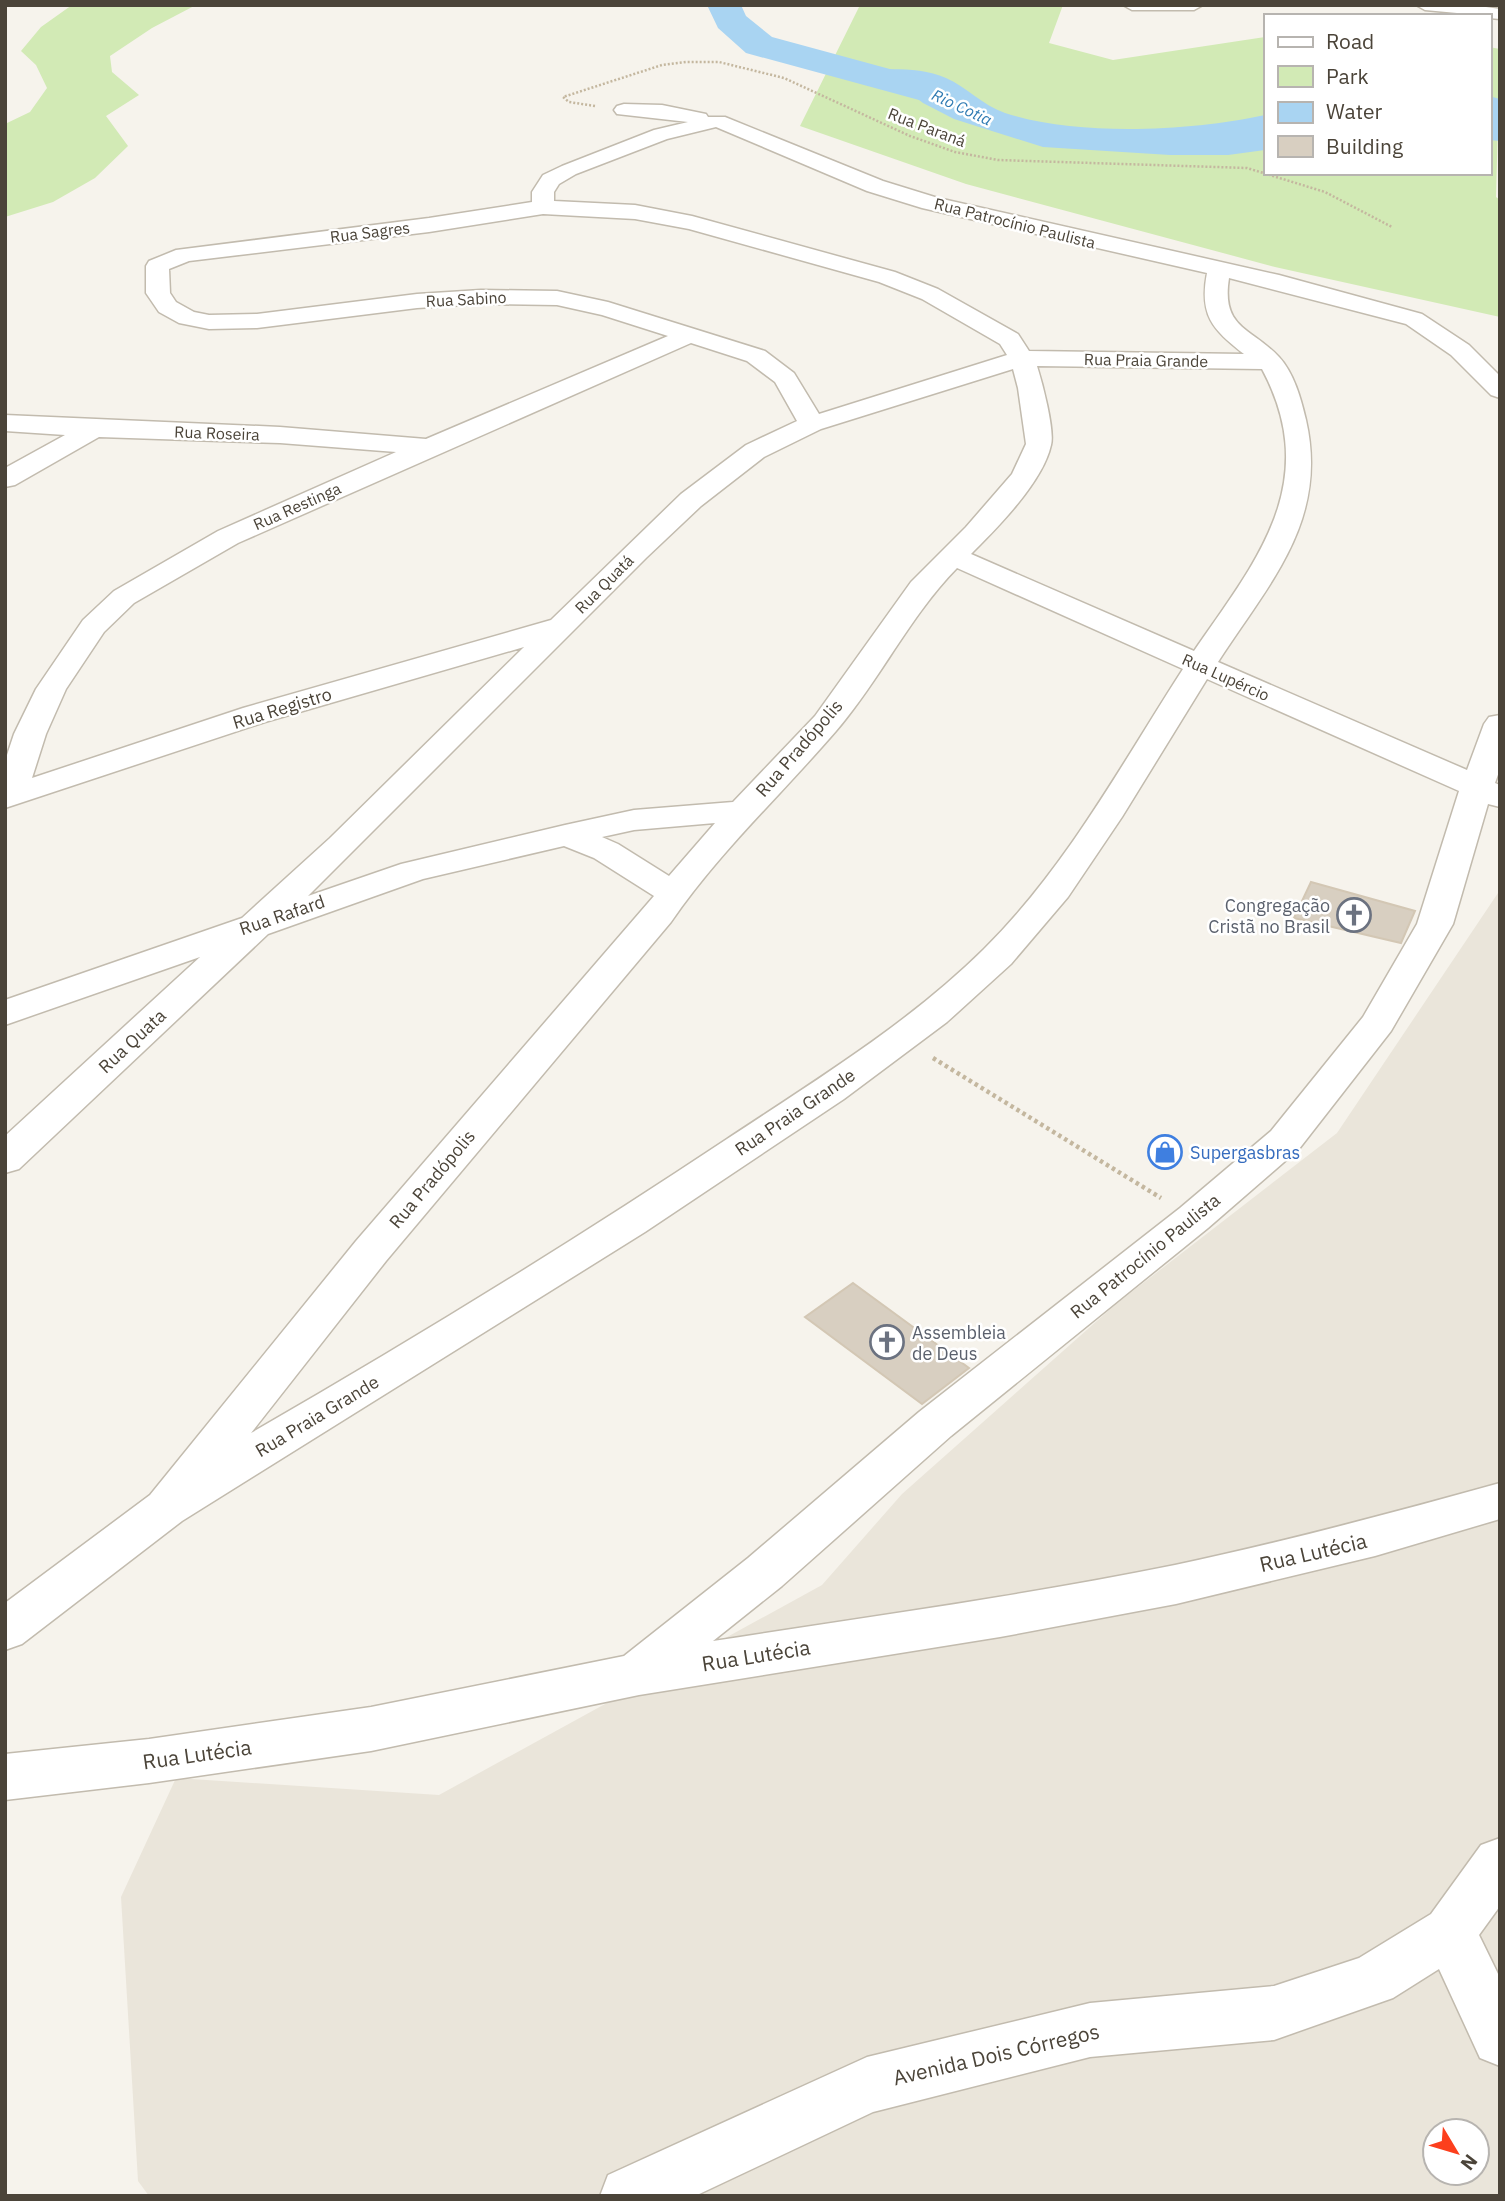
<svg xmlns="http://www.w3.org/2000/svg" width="1505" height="2201" font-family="'IBM Plex Sans',sans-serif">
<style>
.residential{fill:#eae5da;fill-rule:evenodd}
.green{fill:#d2eab5}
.water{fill:#a9d4f2}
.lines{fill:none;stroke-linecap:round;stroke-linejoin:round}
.river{fill:#a9d4f2;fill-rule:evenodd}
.building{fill:#d8cfc1;stroke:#d3c7b4;stroke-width:2}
.minor-casing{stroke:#c2bbae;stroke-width:3}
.path-far1{stroke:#c4b79f;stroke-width:2.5;stroke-dasharray:2 2;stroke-linecap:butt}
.path{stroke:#c4b79f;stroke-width:4.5;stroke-dasharray:3.5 3.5;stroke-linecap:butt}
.minor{fill:#fff;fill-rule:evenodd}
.labels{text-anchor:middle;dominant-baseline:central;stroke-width:5;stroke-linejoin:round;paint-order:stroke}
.far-water-label{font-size:16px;font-style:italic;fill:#2e7ab2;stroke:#fff}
.far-street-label{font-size:16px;fill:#4b4439;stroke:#fff}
.street-label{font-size:18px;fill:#4b4439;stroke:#fff}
.worship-label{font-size:18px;fill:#5b616d;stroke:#fff;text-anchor:end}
.shop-label{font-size:18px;fill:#366cbe;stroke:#fff;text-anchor:start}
.near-street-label{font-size:21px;fill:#4b4439;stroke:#fff}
</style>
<rect width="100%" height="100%" fill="#f6f3ec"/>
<path class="residential" d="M1500,890V2196H149L138,2181L121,1897L176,1778L439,1795L822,1585L902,1494L1116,1304L1337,1133ZM1435,2131H1477V2173H1435Z"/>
<g class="green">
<polygon points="72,5 196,5 152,28 110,56 112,72 139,95 106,116 128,146 95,178 53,202 5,217 5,124 30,112 47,88 36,65 21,51 41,27"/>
<polygon points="860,5 1063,5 1049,43 1113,60 1265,37 1265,173 1489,173 1489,47 1500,49 1496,197 1500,200 1500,317 1275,267 966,184 800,126"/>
</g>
<g class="water">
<path d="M855,70C885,70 918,66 946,78C967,87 982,105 1005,113C1078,137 1191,131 1265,115V150L1228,155H1170L1043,147L954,119L923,103L905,89Z"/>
<polygon points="1489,96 1500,99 1500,141 1489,140"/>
</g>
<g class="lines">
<path class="river" d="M707,5H741L746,16L772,37L956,87L971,101L965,109C951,113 942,111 930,103L746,53L718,28Z"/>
</g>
<g class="building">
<polygon points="1311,882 1415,911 1401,943 1294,918"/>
<polygon points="853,1283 969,1368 922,1404 805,1317"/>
</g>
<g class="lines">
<g class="minor-casing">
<g id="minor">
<polygon points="1123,5 1203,5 1194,10 1132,10"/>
<polygon points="1416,5 1472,5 1500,9 1500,19 1489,18 1489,16 1425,10"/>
<path d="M624,104L662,105L706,114L708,117H725L883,181L938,198L1279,275L1422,314L1469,345L1500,376V398L1491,395L1451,355L1406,324L1229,278C1221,329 1251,327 1279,357C1294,373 1301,399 1306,420C1329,521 1269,583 1218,662L1467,770L1484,724L1489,717L1500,715V769L1495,783L1500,785V807L1488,804L1453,924L1391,1031L1299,1149L1208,1228L951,1436L782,1586L713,1641C867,1617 1022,1596 1175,1565C1284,1542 1392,1513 1500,1483V1519L1375,1556L1176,1604L1000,1637L639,1695L371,1751L149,1783L5,1800V1754L149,1739L371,1707L624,1656L748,1558L919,1412L1180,1208L1271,1131L1363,1017L1417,924L1459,791L1207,679L1122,817L1068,897L1011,964L947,1022L844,1099L645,1232L182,1521L22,1644L5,1650V1603L150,1495L356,1241L654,896L594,858L564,846L423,879L268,934L19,1169L5,1173V1136L200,957L5,1025V1000L242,918L330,838L524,647L265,722L5,808V761L14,734L36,689L83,620L114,591L218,531L396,452L280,443L99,437L15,485L5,487V468L65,435L5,431V415L280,427L426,439L668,336L602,315L557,305L481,304L417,308L257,328L209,329L179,323L159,312L146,293V266L149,261L176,250L429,218L532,202V192L543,175L562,166L654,130L688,122L617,114L614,110L617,106ZM716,127L867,191L922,208L1207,273C1199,315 1212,329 1244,354L1029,351L1018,334L938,289L895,272L692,216L635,205L554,201V192L559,184L576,174L667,139ZM543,214L635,219L689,229L879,282L922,299L1000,344L1007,355L819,414L794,373L765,351L608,302L557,291L481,290L417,294L257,314L209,315L194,312L176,302L170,293L169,269L189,261L429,232ZM691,343L747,361L775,382L797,421L746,445L681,494L551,620L243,708L32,778L46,734L66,689L104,632L134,603L238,543ZM1037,366L1262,369C1323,483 1256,561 1194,651L971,554C997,528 1043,482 1051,445C1055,430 1042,382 1037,366ZM1013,369L1018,388L1026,444L1012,474L966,527L911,582L815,716L733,802L634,810L565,825L401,864L308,896L646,558L701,506L764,457L821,429ZM957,568L1183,669C1121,765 1066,868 984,949C908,1024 816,1080 727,1139C572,1242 413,1340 251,1433L386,1261L671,922C719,852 781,795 836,731C880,680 909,617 957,568ZM715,823L669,876L618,844L602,837L634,830Z"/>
<polygon points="1500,1838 1500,1906 1479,1935 1500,1978 1500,2066 1480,2058 1439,1969 1393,1998 1274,2040 1090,2057 873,2112 695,2196 600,2196 608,2175 867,2057 1090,2003 1274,1986 1359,1958 1431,1914 1481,1845"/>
</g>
</g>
<polyline class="path-far1" points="595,106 569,102 563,97 662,65 686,62 719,62 784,78 910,136 955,152 998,160 1247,168 1325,192 1392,227"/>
<polyline class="path" points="933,1058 1161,1198"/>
<use href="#minor" class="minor"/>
</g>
<defs>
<g id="church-ring" transform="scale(1.75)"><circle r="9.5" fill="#fff" stroke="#6b7280" stroke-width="1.5"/><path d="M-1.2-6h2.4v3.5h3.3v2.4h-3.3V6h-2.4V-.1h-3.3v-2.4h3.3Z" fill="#6b7280"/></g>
<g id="shop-ring" transform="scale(1.75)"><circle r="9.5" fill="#fff" stroke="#3f7fe0" stroke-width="1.5"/><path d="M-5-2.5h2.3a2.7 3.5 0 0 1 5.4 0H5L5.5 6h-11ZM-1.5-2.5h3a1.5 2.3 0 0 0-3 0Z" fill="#3f7fe0"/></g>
</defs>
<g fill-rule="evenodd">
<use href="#church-ring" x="1354" y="915"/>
<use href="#shop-ring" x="1165" y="1152"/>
<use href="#church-ring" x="887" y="1342"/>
</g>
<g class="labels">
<g class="far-water-label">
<text transform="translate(962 107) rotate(25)">Rio Cotia</text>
</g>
<g class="far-street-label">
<text transform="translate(927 127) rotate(21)">Rua Paraná</text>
<text transform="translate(1015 223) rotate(14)">Rua Patrocínio Paulista</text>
<text transform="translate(370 232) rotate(-7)">Rua Sagres</text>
<text transform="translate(466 299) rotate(-3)">Rua Sabino</text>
<text transform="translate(1146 360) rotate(1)">Rua Praia Grande</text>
<text transform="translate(217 433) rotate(2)">Rua Roseira</text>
<text transform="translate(297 506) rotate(-24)">Rua Restinga</text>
<text transform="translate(604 584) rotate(-45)">Rua Quatá</text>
<text transform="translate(1226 677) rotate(24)">Rua Lupércio</text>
</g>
<g class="street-label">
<text transform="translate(282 708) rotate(-17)">Rua Registro</text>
<text transform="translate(799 748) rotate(-49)">Rua Pradópolis</text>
<text transform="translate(282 915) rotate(-19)">Rua Rafard</text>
<text transform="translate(132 1041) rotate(-43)">Rua Quata</text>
<text transform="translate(795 1112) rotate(-34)">Rua Praia Grande</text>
<text transform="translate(432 1179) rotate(-50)">Rua Pradópolis</text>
<text transform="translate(1145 1256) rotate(-39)">Rua Patrocínio Paulista</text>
<text transform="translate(317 1416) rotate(-31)">Rua Praia Grande</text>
</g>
<g class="worship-label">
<text x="1330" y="905">Congregação<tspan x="1330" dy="21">Cristã no Brasil</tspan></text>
<text x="912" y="1332" text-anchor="start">Assembleia<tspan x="912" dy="21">de Deus</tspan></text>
</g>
<g class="shop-label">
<text x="1190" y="1152">Supergasbras</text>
</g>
<g class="near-street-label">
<text transform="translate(1313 1552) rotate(-13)">Rua Lutécia</text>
<text transform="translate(756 1655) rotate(-9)">Rua Lutécia</text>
<text transform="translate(197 1754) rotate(-8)">Rua Lutécia</text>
<text transform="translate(996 2054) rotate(-13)">Avenida Dois Córregos</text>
</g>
</g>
<rect width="1505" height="2201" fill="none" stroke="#4b4439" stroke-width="14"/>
<rect x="1264" y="14" width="228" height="161" fill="#ffffff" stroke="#b7b4b0" stroke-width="2"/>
<rect x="1278" y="37" width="35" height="10" fill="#ffffff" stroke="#b7b4b0" stroke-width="2"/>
<text x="1326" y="49" font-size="21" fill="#4b4439">Road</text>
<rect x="1278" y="66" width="35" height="21" fill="#d2eab5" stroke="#b7b4b0" stroke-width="2"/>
<text x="1326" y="84" font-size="21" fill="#4b4439">Park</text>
<rect x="1278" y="102" width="35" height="21" fill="#a9d4f2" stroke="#b7b4b0" stroke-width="2"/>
<text x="1326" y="119" font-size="21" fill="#4b4439">Water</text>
<rect x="1278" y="136" width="35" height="21" fill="#d8cfc1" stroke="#b7b4b0" stroke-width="2"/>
<text x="1326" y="154" font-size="21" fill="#4b4439">Building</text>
<g transform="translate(1456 2152) rotate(128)"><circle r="33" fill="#ffffff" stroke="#b7b4b0" stroke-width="2"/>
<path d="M0-5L12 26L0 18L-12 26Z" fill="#fc3f1d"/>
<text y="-10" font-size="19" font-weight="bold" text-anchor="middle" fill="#4b4439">N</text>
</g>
</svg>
